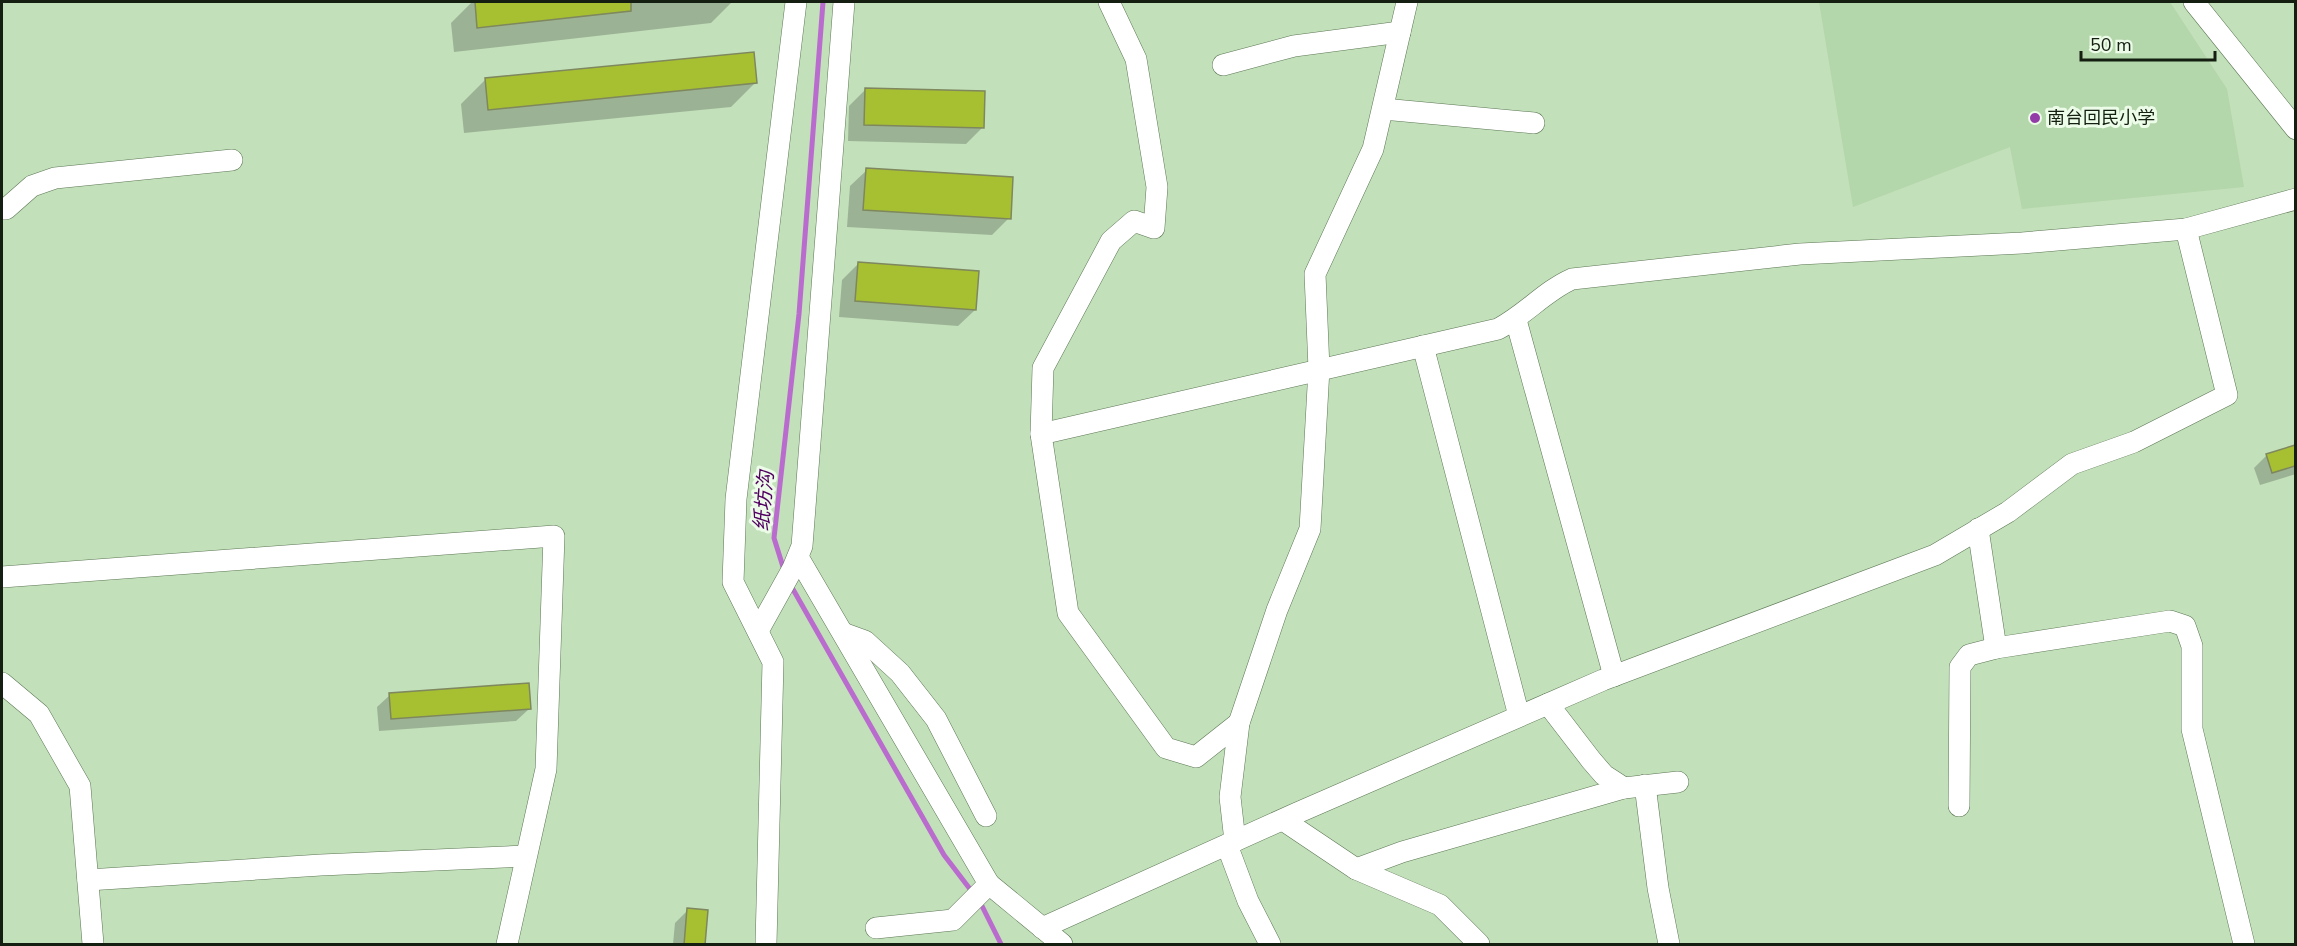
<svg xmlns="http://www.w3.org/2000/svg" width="2297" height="946" font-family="'Nunito Sans','Noto Sans SC',sans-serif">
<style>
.built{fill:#b4d6ab}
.shadow{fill:#0003}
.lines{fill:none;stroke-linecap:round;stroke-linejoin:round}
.stream{stroke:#ba6bce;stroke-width:5}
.building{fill:#a7c032;stroke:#7e875e;stroke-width:1.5}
.minor-casing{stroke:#5c7754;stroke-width:22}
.minor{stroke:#fff;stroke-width:21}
.poi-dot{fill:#933ca8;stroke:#ecfce8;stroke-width:2}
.labels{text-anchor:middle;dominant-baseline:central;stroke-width:6;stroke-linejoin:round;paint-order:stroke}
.poi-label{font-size:18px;fill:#141f11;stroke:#ecfce8;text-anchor:start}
.water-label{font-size:20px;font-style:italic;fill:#520162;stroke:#ecfce8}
</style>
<rect width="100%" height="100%" fill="#c2e0ba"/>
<polygon class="built" points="1819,2 2170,2 2227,89 2244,187 2022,209 2010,147 1853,207"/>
<g class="shadow">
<polygon points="472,2 732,2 711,23 454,52 451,23"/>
<polygon points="486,79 755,83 731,107 464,133 461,104"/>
<polygon points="866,89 982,128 966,144 848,141 849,106"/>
<polygon points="867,170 1009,218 992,235 847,227 850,186"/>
<polygon points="859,263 975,310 958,326 839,317 842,280"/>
<polygon points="2296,447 2296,474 2260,485 2254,468 2267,455"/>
<polygon points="390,695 529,709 516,721 379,731 377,707"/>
<polygon points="688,910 703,944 673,944 675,923"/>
</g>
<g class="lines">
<g class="stream">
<polyline points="784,570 774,538 799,314 823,2"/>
<polyline points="790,584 944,855 973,893"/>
<polyline points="979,900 1001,944"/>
</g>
</g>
<g class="building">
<polygon points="475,2 631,2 631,11 477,28"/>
<polygon points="754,52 757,83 488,110 485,78"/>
<polygon points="865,88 985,91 984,128 864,125"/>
<polygon points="866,168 1013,177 1011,219 863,210"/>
<polygon points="858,262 979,271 976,310 855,301"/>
<polygon points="2295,445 2295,466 2272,473 2266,454"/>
<polygon points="529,683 531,709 391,719 389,693"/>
<polygon points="687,908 708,910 705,945 684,945"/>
</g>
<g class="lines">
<g class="minor-casing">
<g id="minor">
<polyline points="2194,2 2296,129"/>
<polyline points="1223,65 1294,46 1400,32"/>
<polyline points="1383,109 1534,123"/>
<polyline points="2,209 6,209 32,186 55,178 232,160"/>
<polyline points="1516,320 1614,676"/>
<polyline points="1423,346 1519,716"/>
<polyline points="1041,434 1043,368 1111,241 1134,221 1154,228 1157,187 1136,59 1109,2"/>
<polyline points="1978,529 1996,648"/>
<polyline points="798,557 989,884 953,920 876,928"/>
<polyline points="2,577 554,536 546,769 507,944"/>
<polyline points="758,631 793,568 802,546 844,2"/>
<polyline points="843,633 865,641 900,673 936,719 986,816"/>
<polyline points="2,683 39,714 80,786 93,944"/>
<polyline points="1548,704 1591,760 1604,775 1624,788"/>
<path d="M1239,723L1196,757L1166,748L1068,613L1041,434L1498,329C1525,315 1545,291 1572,279L1800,254L2022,243L2186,229L2296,199"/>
<polyline points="1645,785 1658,888 1669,944"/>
<polyline points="1959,806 1960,667 1969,655 1996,648 2170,621 2185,626 2192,646 2192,729 2244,944"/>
<polyline points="1283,820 1356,869 1440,905 1479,944"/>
<polyline points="1235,841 1230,797 1239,723 1277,610 1310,529 1319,369 1315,274 1373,149 1407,2"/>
<polyline points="1227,845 1248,901 1270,944"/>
<polyline points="1356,869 1402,852 1624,788 1678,782"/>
<polyline points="88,880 321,865 526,856"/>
<polyline points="989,884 1062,944"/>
<polyline points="1042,928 1297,813 1603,680 1935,555 2008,512 2072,464 2134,442 2227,395 2186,229"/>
<polyline points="766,944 773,662 733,582 736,499 796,2"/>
</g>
</g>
<use href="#minor" class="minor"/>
</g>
<circle class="poi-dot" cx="2035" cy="118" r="6"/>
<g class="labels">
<g class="poi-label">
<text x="2047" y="118">南台回民小学</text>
</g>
<g class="water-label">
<text transform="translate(764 501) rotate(-85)">纸坊沟</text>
</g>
</g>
<rect width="2297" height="946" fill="none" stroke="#141f11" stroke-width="6"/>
<path d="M2081 51v9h134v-9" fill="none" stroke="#141f11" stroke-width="3"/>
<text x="2090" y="51" font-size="18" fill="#141f11" stroke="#ecfce8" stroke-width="4.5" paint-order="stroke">50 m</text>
</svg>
